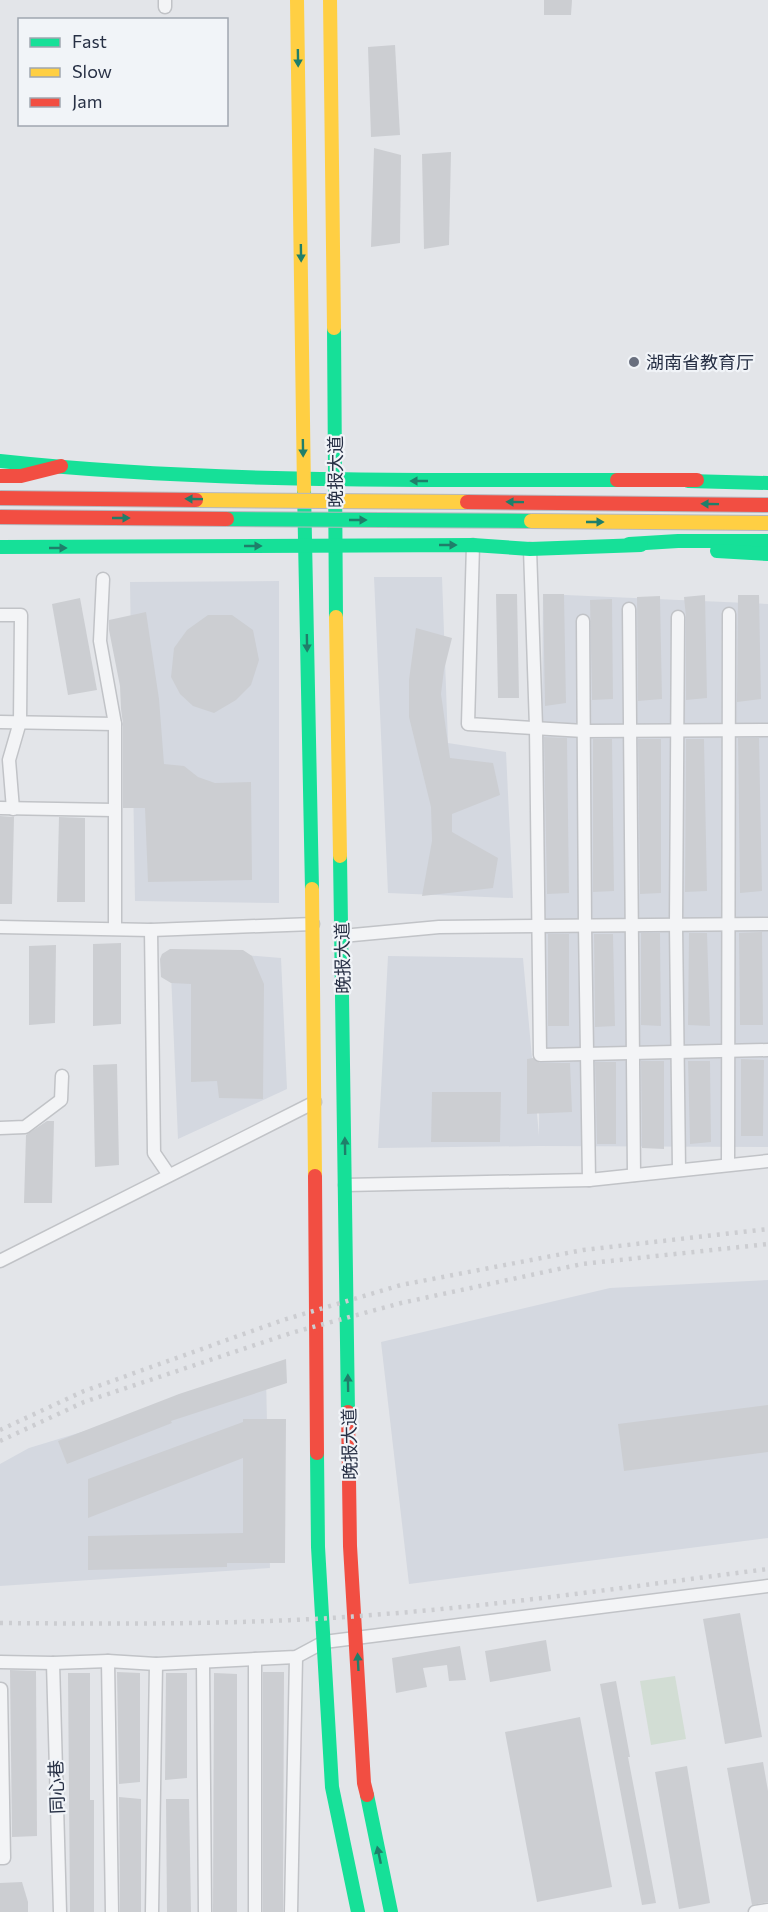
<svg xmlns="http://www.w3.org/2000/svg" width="768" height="1912" font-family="Commissioner,'Noto Sans SC',sans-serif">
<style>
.built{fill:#d4d8e0}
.green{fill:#d2ddd4}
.building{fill:#ccced2}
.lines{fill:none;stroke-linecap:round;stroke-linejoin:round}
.street-casing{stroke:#c1c3c7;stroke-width:15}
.street{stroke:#f3f4f6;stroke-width:12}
.fast{stroke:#16e098;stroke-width:14}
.slow{stroke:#ffcf43;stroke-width:14}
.jam{stroke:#f24e42;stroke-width:14}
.rail{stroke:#cccdd1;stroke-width:4.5;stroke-dasharray:3 6;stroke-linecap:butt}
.fast-bridge-casing{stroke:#b5b8be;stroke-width:16;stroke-linecap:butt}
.slow-bridge-casing{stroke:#b5b8be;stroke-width:16;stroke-linecap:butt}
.jam-bridge-casing{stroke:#b5b8be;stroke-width:16;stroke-linecap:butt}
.fast-bridge{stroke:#16e098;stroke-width:14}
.slow-bridge{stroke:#ffcf43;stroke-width:14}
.jam-bridge{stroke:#f24e42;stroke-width:14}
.oneway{fill:#1f7f6a}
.poi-dot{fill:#696f7e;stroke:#f1f4f8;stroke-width:2}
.labels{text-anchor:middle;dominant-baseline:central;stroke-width:4.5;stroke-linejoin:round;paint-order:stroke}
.poi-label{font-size:18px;fill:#273045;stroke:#f1f4f8;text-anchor:start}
.street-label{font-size:18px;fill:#273045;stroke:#f1f4f8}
</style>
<rect width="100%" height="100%" fill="#e3e5e9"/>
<g class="built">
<polygon points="374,577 442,577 448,743 506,752 513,898 388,893"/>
<polygon points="279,581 279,903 135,901 130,582"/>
<polygon points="543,594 768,604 768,1147 539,1146 378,1148 388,956 523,958 539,1136"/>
<polygon points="170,949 281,958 287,1089 178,1139"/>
<polygon points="768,1280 768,1538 409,1584 381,1342 610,1288"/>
<polygon points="266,1376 270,1568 0,1586 0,1464 29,1448"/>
</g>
<polygon class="green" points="675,1676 686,1739 651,1745 640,1681"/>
<g class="building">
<polygon points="544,0 572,0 571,15 544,15"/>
<polygon points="395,45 400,135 371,137 368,47"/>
<polygon points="374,148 401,155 400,243 371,247"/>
<polygon points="451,152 449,245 424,249 422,154"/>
<polygon points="496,594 517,594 519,698 498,698"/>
<polygon points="543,594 564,594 566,703 545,706"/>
<polygon points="705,595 707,698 686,700 686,617 684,597"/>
<polygon points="738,595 759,595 761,699 737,702"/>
<polygon points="660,596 662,699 638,701 637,597"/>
<polygon points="80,598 97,690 68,695 52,604"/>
<polygon points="612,599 613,699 592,700 590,600"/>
<polygon points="146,612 159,699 164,764 184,766 198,777 215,783 251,782 252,880 148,882 145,808 123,808 123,724 121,709 120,686 109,630 109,620"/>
<polygon points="208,615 232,615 253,630 259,660 251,685 236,700 214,713 193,706 180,694 171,677 174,648 187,630"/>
<polygon points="416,628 452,638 444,670 441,694 450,758 493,763 500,795 452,814 452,832 498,858 493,888 422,896 432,841 431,807 409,717 409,680"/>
<polygon points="544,737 567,738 569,893 547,894"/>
<polygon points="738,738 759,738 762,891 740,893"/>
<polygon points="593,739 612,739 614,891 593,892"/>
<polygon points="638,739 661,739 661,893 640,894"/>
<polygon points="686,739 704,739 707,891 685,892"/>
<polygon points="0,816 14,817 12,904 0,904"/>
<polygon points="59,817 85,818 85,902 57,902"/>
<polygon points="762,932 763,1025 740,1025 739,933"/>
<polygon points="641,933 660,933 661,1026 641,1025"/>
<polygon points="689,933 707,933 710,1026 688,1025"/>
<rect x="548" y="934" width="21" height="92"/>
<polygon points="594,934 613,934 615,1026 595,1027"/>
<polygon points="121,943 121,1024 93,1026 93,944"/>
<polygon points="56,945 55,1023 29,1025 29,946"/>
<polygon points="170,949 243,950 252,956 264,984 263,1099 219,1098 217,1081 191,1082 191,984 171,983 161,977 160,959 162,954"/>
<polygon points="533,1058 540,1063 570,1063 572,1112 527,1114 527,1059"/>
<polygon points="741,1059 764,1060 763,1136 741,1136"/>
<polygon points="641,1061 664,1061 664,1149 642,1148"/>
<polygon points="688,1061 710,1061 711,1142 690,1144"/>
<polygon points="595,1062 616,1062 616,1144 597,1144"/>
<polygon points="117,1064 119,1165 95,1167 93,1065"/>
<polygon points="432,1092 501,1092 500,1142 431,1142"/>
<polygon points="47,1121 54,1121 52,1203 24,1203 26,1135"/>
<polygon points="286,1359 287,1383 171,1421 172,1423 67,1464 58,1441 179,1394"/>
<polygon points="768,1405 768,1452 624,1471 618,1424"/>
<polygon points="243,1419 286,1419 285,1563 227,1563 227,1567 88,1570 88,1536 243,1533 243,1458 88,1518 88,1479 243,1422"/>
<polygon points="740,1613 762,1737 725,1744 703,1619"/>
<polygon points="546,1640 551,1671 490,1682 485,1651"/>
<polygon points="460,1646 466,1680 449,1681 447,1665 423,1668 427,1687 396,1693 392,1658"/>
<polygon points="10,1670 36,1671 37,1836 12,1837"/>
<polygon points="117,1672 140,1673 140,1782 119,1784"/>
<polygon points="263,1672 284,1672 283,1912 263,1912"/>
<polygon points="68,1673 90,1673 90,1800 94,1800 94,1912 70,1912"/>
<polygon points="166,1673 187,1673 187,1778 165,1780"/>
<polygon points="214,1673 237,1674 237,1912 213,1912"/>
<polygon points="616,1681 630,1757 628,1757 656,1903 642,1905 600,1684"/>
<polygon points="580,1717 612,1887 537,1902 505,1732"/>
<polygon points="763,1762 768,1791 768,1902 752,1905 727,1768"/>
<polygon points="687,1766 710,1903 679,1909 655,1772"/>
<polygon points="119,1797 141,1799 141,1912 120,1912"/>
<polygon points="166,1799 189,1799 191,1912 167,1912"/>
<polygon points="22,1882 28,1902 28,1912 0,1912 0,1883"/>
</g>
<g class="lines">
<g class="street-casing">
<g id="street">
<polyline points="165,0 165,7"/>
<polyline points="473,545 468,724 584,731 768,730"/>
<polyline points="530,549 536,727 540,1055 768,1050"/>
<polyline points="103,579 100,641 115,724 115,928"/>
<polyline points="629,609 634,1175"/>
<polyline points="0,615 21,615 20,722 9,760 13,809"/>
<polyline points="678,617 676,925 679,1170"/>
<polyline points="583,621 585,925 589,1180"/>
<polyline points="0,722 115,724"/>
<polyline points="0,808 114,810"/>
<polyline points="0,927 151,930 313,924"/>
<polyline points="151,930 154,1153 169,1175"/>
<polyline points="342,936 439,927 768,924"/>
<polyline points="0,1128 25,1127 61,1100 62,1076"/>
<polyline points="728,1164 729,614"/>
<polyline points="345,1185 589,1180 768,1161"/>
<polyline points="0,1261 315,1102"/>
<polyline points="255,1659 255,1912"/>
<polyline points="108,1661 112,1912"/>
<polyline points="0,1662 53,1663 108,1661 156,1664 296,1657 324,1642 768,1586"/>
<polyline points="203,1662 205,1912"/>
<polyline points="53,1663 60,1912"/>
<polyline points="0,1858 4,1858 1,1689"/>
<polyline points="152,1912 156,1664"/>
<polyline points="291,1912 296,1657"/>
<polyline points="755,1912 768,1910"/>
</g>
</g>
<use href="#street" class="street"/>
<g class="fast">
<polyline points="334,328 336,617"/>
<path d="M0,461C205,483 411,480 617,480"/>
<polyline points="688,481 768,483"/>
<polyline points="304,490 312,889"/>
<polyline points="629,544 678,541 768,541"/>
<polyline points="0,547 473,545 530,549 641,545"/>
<polyline points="717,551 768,554"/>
<polyline points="340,856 348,1412"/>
<polyline points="317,1453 318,1547 332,1787 358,1912"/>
<polyline points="367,1795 391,1912"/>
</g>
<g class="slow">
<polyline points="297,0 304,490"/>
<polyline points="330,0 334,328"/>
<polyline points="336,617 340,856"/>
<polyline points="312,889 315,1176"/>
</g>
<g class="jam">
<polyline points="0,476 21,476 61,466"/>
<polyline points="617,480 697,480"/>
<polyline points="315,1176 317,1453"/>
<polyline points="348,1412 350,1546 364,1783 367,1795"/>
</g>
<g class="rail">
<polyline points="0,1430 84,1391 283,1320 401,1285 583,1250 768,1229"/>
<polyline points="0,1441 84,1402 291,1333 401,1303 582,1264 768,1244"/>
<path d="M0,1623C128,1624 257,1625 385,1614C513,1604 641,1585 768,1569"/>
</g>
<g class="fast-bridge-casing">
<polyline id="fast-bridge" points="227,519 531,521"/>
</g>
<g class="slow-bridge-casing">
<g id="slow-bridge">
<polyline points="196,500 467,502"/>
<polyline points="531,521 768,523"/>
</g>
</g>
<g class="jam-bridge-casing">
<g id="jam-bridge">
<polyline points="0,498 196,500"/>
<polyline points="467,502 768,505"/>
<polyline points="0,517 227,519"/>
</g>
</g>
<use href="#fast-bridge" class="fast-bridge"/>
<use href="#slow-bridge" class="slow-bridge"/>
<use href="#jam-bridge" class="jam-bridge"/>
</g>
<defs><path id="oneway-solid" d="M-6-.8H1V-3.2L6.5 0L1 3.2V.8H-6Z" transform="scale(1.5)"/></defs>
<g class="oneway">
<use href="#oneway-solid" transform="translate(298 58) rotate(89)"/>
<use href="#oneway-solid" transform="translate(301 253) rotate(89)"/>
<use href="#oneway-solid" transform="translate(303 448) rotate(89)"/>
<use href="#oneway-solid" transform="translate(419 481) rotate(-180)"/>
<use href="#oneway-solid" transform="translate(194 499) rotate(-179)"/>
<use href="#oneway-solid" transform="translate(515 502) rotate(-179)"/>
<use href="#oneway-solid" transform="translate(710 504) rotate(-179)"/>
<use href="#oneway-solid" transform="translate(121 518)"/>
<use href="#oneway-solid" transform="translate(358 520)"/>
<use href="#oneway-solid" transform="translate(595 522)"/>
<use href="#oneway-solid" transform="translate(448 545)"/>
<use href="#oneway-solid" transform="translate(253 546)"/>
<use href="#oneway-solid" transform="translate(58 548)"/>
<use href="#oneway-solid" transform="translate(307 643) rotate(89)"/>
<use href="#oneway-solid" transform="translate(345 1146) rotate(-91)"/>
<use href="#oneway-solid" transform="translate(348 1383) rotate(-91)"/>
<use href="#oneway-solid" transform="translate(358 1662) rotate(-93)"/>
<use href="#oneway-solid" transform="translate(379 1855) rotate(-102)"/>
</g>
<circle class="poi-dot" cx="634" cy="362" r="6"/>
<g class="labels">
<g class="poi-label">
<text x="646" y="362">湖南省教育厅</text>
</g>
<g class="street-label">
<text transform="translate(335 472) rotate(-90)">晚报大道</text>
<text transform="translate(342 958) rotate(-91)">晚报大道</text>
<text transform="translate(349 1444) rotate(-91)">晚报大道</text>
<text transform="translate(56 1787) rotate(-92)">同心巷</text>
</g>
</g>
<rect x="18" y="18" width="210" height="108" fill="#f1f4f8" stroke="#a0a6b0" stroke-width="1.5"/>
<rect x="30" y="38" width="30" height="9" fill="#16e098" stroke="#a0a6b0" stroke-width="1.5"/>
<text x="72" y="48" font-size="18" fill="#273045">Fast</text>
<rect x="30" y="68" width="30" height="9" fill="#ffcf43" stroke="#a0a6b0" stroke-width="1.5"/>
<text x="72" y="78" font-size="18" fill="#273045">Slow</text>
<rect x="30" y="98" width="30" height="9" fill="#f24e42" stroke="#a0a6b0" stroke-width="1.5"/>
<text x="72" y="108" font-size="18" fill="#273045">Jam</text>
</svg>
